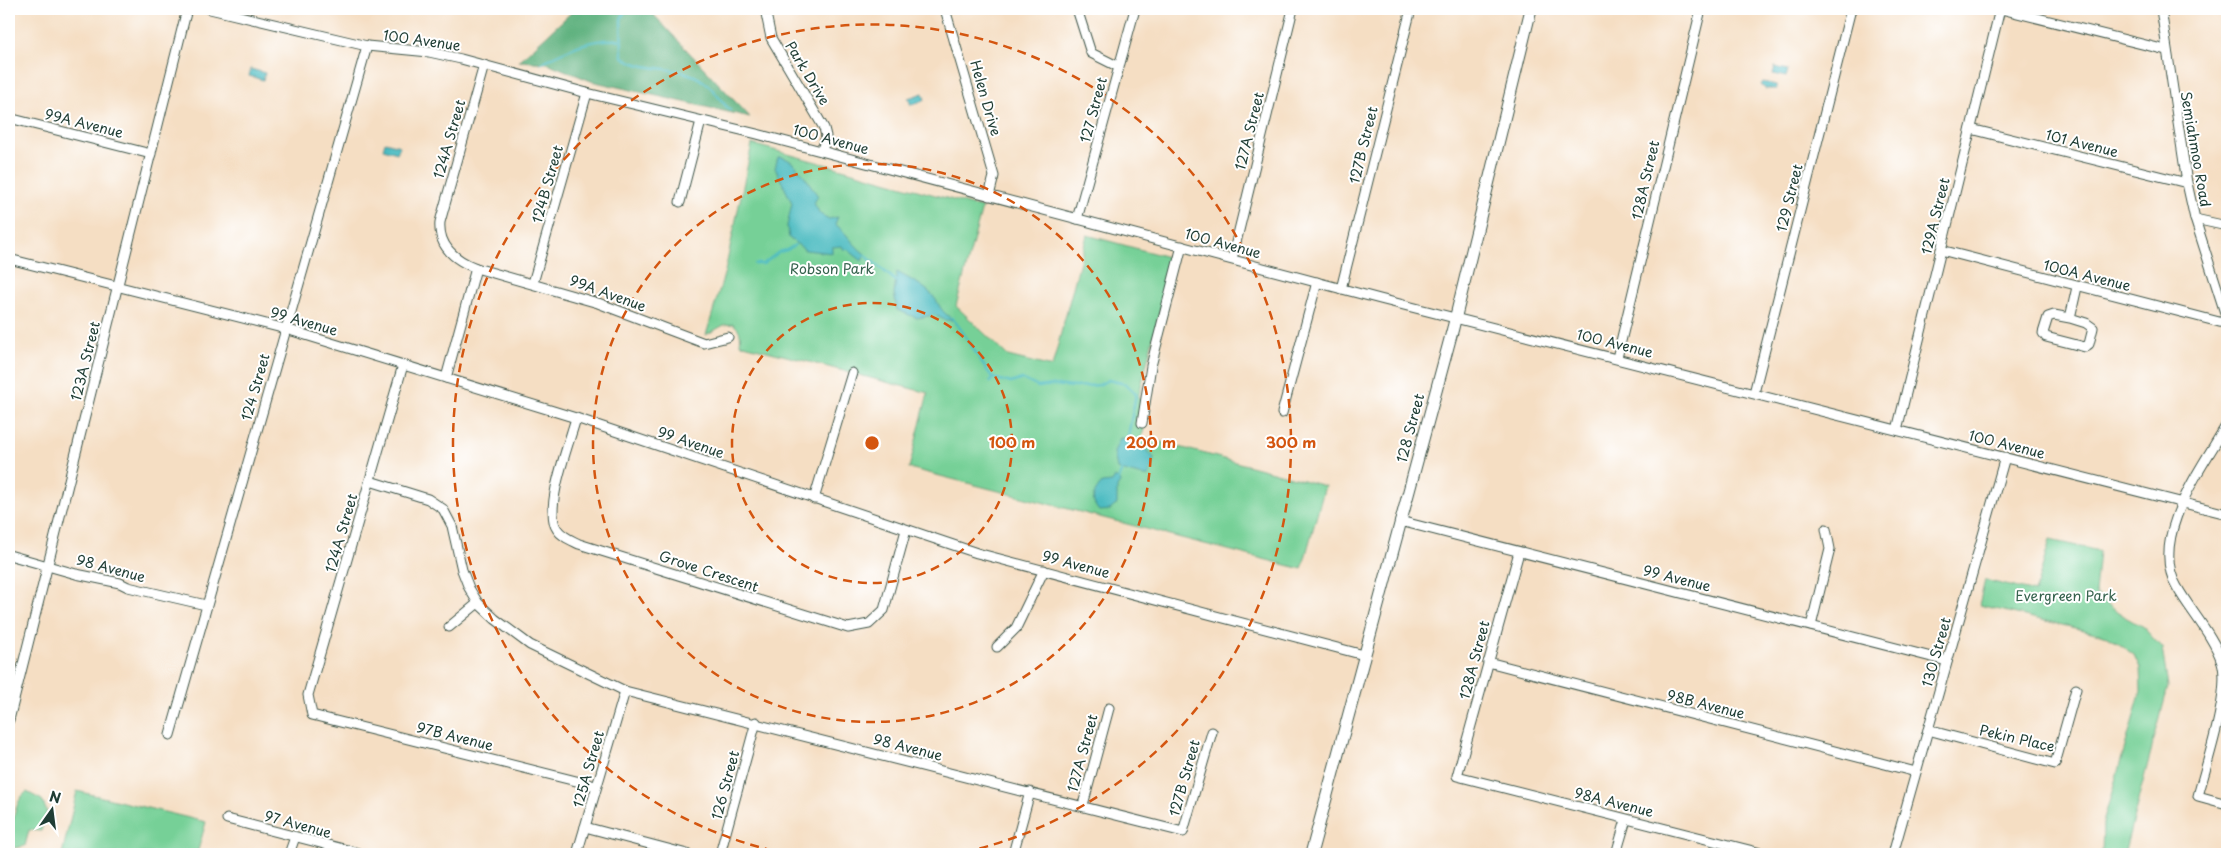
<svg xmlns="http://www.w3.org/2000/svg" width="2236" height="863" font-family="'Playpen Sans',sans-serif">
<style>
.green{fill:#76d097;stroke:#4a8666}
.forest{fill:#60b280;stroke:#40785a}
.water{fill:#4cbbc1;stroke:#367c7a}
.lines{fill:none;stroke-linecap:round;stroke-linejoin:round}
.stream{stroke:#4cbbc1;stroke-width:2.5}
.minor-casing{stroke:#3f5549;stroke-width:11}
.major-casing{stroke:#3f5549;stroke-width:13}
.minor{stroke:#fff;stroke-width:9}
.major{stroke:#fff;stroke-width:11}
.ring{fill:none;stroke:#d45610;stroke-width:2.5;stroke-dasharray:9 6}
.labels{text-anchor:middle;dominant-baseline:central;stroke-width:4;stroke-linejoin:round;paint-order:stroke}
.street-label{font-size:14px;fill:#1f3d34;stroke:#fff}
.park-label{font-size:14px;fill:#35624d;stroke:#fff}
.centre{fill:#d45610;stroke:#fff;stroke-width:2.5}
.ring-label{font-size:15px;text-anchor:middle;font-weight:bold;fill:#d45610;stroke:#fff;stroke-width:4;stroke-linejoin:round;paint-order:stroke}
</style>
<rect width="100%" height="100%" fill="#fff"/>
<filter id="ink" filterUnits="userSpaceOnUse"><feTurbulence type="fractalNoise" baseFrequency=".02" numOctaves="2"/><feDisplacementMap in="SourceGraphic" scale="10" xChannelSelector="R" yChannelSelector="G"/><feConvolveMatrix kernelMatrix="1 2 1 2 8 2 1 2 1" color-interpolation-filters="sRGB"/></filter>
<filter id="wash" filterUnits="userSpaceOnUse"><feTurbulence type="fractalNoise" baseFrequency=".0096" numOctaves="4" result="noise"/><feDisplacementMap in="SourceGraphic" scale="20" xChannelSelector="R" yChannelSelector="G"/><feGaussianBlur stdDeviation="1.12" result="paint"/><feColorMatrix in="noise" values="0 0 0 0 0 0 0 0 0 0 0 0 0 0 0 0 0 1.4 0 .05"/><feComposite in="paint" operator="in"/></filter>
<g filter="url(#wash)">
<rect width="100%" height="100%" fill="#f5dec3"/>
<g class="green">
<path d="M752,144L982,208L956,306L1008,356L1052,367L1087,235L1168,257L1171,260V265L1138,399L1150,403L1142,437L1325,486L1302,569L909,468L928,393L740,344C741,335 741,330 733,324L724,325L706,335L725,271Z"/>
<polygon points="2050,540 2099,551 2095,593 2118,613 2143,627 2162,648 2168,687 2124,854 2102,854 2103,823 2141,691 2140,668 2134,655 2108,636 1979,605 1985,580 2035,592"/>
<polygon points="77,791 206,822 197,854 62,854"/>
<path d="M27,792L42,800L47,812L41,831L29,830L25,846L15,848L10,845L9,840C13,827 14,799 27,792Z"/>
</g>
<polygon class="forest" points="575,9 659,9 653,14 750,117 591,81 547,63 519,61"/>
<g class="water">
<polygon points="1775,67 1788,70 1786,77 1773,74"/>
<polygon points="251,69 265,73 263,80 249,76"/>
<polygon points="1763,82 1776,85 1777,89 1765,89 1761,85"/>
<polygon points="923,93 925,100 911,105 908,98"/>
<polygon points="385,142 400,146 397,153 383,149"/>
<path d="M778,157C795,156 809,184 818,196L814,203L820,214L829,219L838,217L835,224C847,233 853,245 865,254L862,261L847,249L844,250L842,246L832,247V253L805,250L789,238L787,226L792,203L775,168Z"/>
<path d="M897,272C907,278 919,283 928,291C941,302 936,309 954,320H945L934,315L917,318L897,310L894,293Z"/>
<path d="M1120,438C1133,438 1146,448 1154,458L1149,476C1143,477 1125,471 1117,469L1114,452Z"/>
<path d="M1115,477L1121,481L1117,487V504L1110,510L1099,511C1090,500 1093,493 1102,483L1112,482Z"/>
</g>
<g class="lines">
<g class="stream">
<path d="M626,9L621,19L622,56C644,74 677,63 703,81C714,88 720,101 730,110"/>
<path d="M541,63C568,49 589,38 620,40"/>
<polyline points="865,255 896,281"/>
<polyline points="755,264 763,264 779,252 787,250 795,245"/>
<path d="M952,318C968,336 977,359 993,378"/>
<polyline points="990,382 993,378 1011,383 1022,379 1038,387 1053,385 1075,387 1099,385 1108,380 1126,384 1136,394 1127,442"/>
<polyline points="1118,481 1122,469"/>
</g>
</g>
</g>
<g filter="url(#ink)">
<g class="lines">
<g class="minor-casing">
<g id="minor">
<polyline points="210,9 367,46 429,52 461,59 587,93 757,134 1380,299 2227,514"/>
<polyline points="765,9 771,38 824,128 826,136 822,151"/>
<polyline points="945,9 994,176 989,196"/>
<polyline points="1077,9 1091,53 1119,67"/>
<polyline points="2001,9 2166,50"/>
<polyline points="2161,9 2187,183 2195,219 2227,319"/>
<polyline points="9,118 151,154"/>
<polyline points="1971,129 2187,183"/>
<polyline points="680,202 701,121"/>
<polyline points="1077,219 1135,9"/>
<polyline points="2195,219 2227,226"/>
<polyline points="1941,250 2227,324"/>
<polyline points="9,259 286,329 576,418 977,553 1364,655"/>
<polyline points="1232,259 1293,9"/>
<polyline points="476,268 598,303 704,343 728,337"/>
<polyline points="533,283 587,93"/>
<polyline points="1341,289 1411,9"/>
<polyline points="2070,318 2086,323 2093,328 2089,344 2085,347 2046,337 2043,333 2048,317 2054,315 2070,318 2077,287"/>
<polyline points="1617,358 1701,9"/>
<polyline points="403,365 308,695 312,715 596,786"/>
<path d="M446,378L476,268C455,260 438,246 440,222L484,65"/>
<polyline points="1754,393 1851,9"/>
<polyline points="1282,413 1317,282"/>
<path d="M576,418C570,441 543,509 557,529C562,537 571,540 579,544L848,628L869,624L884,610L906,530"/>
<polyline points="1142,423 1151,366 1182,246"/>
<path d="M2227,424C2203,466 2148,538 2177,587C2191,612 2213,635 2222,662C2231,692 2206,765 2198,796L2227,804"/>
<polyline points="1897,430 2000,9"/>
<polyline points="370,481 428,499 443,509 452,526 462,570 469,588 478,603 495,619 530,645 625,691 1183,832 1212,732"/>
<polyline points="814,499 852,373"/>
<polyline points="1400,521 1947,661"/>
<polyline points="1519,552 1457,776 1765,854"/>
<polyline points="9,555 76,574 120,583 128,587 206,605"/>
<polyline points="1811,626 1830,549 1826,529"/>
<polyline points="449,627 478,603"/>
<polyline points="997,647 1016,628 1044,570"/>
<polyline points="1488,662 1916,772"/>
<polyline points="9,720 187,9"/>
<polyline points="1928,730 2055,764 2076,689"/>
<polyline points="170,735 367,46"/>
<polyline points="1083,805 1109,708"/>
<polyline points="227,819 363,854"/>
<polyline points="585,827 687,854"/>
<polyline points="289,854 295,837"/>
<polyline points="577,854 625,691"/>
<polyline points="720,854 756,722"/>
<polyline points="1013,854 1030,792"/>
<polyline points="1616,854 1626,820"/>
<polyline points="1893,854 2005,457"/>
</g>
</g>
<g class="major-casing">
<polyline id="major" points="1311,854 1453,328 1531,9"/>
</g>
<use href="#minor" class="minor"/>
<use href="#major" class="major"/>
</g>
</g>
<g class="ring">
<circle cx="872" cy="443" r="140"/>
<circle cx="872" cy="443" r="279"/>
<path d="M788 854A419 419 0 1 1 956 854"/>
</g>
<g class="labels">
<g class="street-label">
<text transform="translate(422 40) rotate(8)">100 Avenue</text>
<text transform="translate(808 73) rotate(59)">Park Drive</text>
<text transform="translate(986 98) rotate(74)">Helen Drive</text>
<text transform="translate(1093 110) rotate(-75)">127 Street</text>
<text transform="translate(84 123) rotate(14)">99A Avenue</text>
<text transform="translate(1249 131) rotate(-76)">127A Street</text>
<text transform="translate(449 139) rotate(-74)">124A Street</text>
<text transform="translate(831 139) rotate(15)">100 Avenue</text>
<text transform="translate(2082 143) rotate(14)">101 Avenue</text>
<text transform="translate(1363 145) rotate(-76)">127B Street</text>
<text transform="translate(2196 149) rotate(80)">Semiahmoo Road</text>
<text transform="translate(1645 180) rotate(-77)">128A Street</text>
<text transform="translate(547 184) rotate(-74)">124B Street</text>
<text transform="translate(1789 198) rotate(-76)">129 Street</text>
<text transform="translate(1935 216) rotate(-76)">129A Street</text>
<text transform="translate(1223 243) rotate(15)">100 Avenue</text>
<text transform="translate(2087 275) rotate(14)">100A Avenue</text>
<text transform="translate(608 293) rotate(20)">99A Avenue</text>
<text transform="translate(304 321) rotate(16)">99 Avenue</text>
<text transform="translate(1615 343) rotate(14)">100 Avenue</text>
<text transform="translate(85 361) rotate(-76)">123A Street</text>
<text transform="translate(255 387) rotate(-74)">124 Street</text>
<text transform="translate(1410 428) rotate(-75)">128 Street</text>
<text transform="translate(691 442) rotate(19)">99 Avenue</text>
<text transform="translate(2007 444) rotate(14)">100 Avenue</text>
<text transform="translate(341 533) rotate(-74)">124A Street</text>
<text transform="translate(1076 564) rotate(15)">99 Avenue</text>
<text transform="translate(111 568) rotate(15)">98 Avenue</text>
<text transform="translate(709 571) rotate(18)">Grove Crescent</text>
<text transform="translate(1677 578) rotate(14)">99 Avenue</text>
<text transform="translate(1936 652) rotate(-74)">130 Street</text>
<text transform="translate(1474 660) rotate(-75)">128A Street</text>
<text transform="translate(1706 704) rotate(14)">98B Avenue</text>
<text transform="translate(455 736) rotate(14)">97B Avenue</text>
<text transform="translate(2017 738) rotate(13)">Pekin Place</text>
<text transform="translate(908 747) rotate(14)">98 Avenue</text>
<text transform="translate(1082 753) rotate(-75)">127A Street</text>
<text transform="translate(588 769) rotate(-74)">125A Street</text>
<text transform="translate(1184 778) rotate(-74)">127B Street</text>
<text transform="translate(725 785) rotate(-75)">126 Street</text>
<text transform="translate(1614 802) rotate(14)">98A Avenue</text>
<text transform="translate(298 824) rotate(15)">97 Avenue</text>
</g>
<g class="park-label">
<text x="832" y="268">Robson Park</text>
<text x="2066" y="595">Evergreen Park</text>
</g>
</g>
<circle cx="872" cy="443" r="8" class="centre"/>
<g class="ring-label">
<text x="1012" y="448">100 m</text>
<text x="1151" y="448">200 m</text>
<text x="1291" y="448">300 m</text>
</g>
<rect width="2236" height="863" fill="none" stroke="#fff" stroke-width="30"/>
<g transform="translate(52 810) rotate(14)" stroke="#ffffff" stroke-width="4" paint-order="stroke">
<path d="M0-4L9 19L0 12L-9 19Z" fill="#1f3d34"/>
<text y="-8" font-size="14" font-weight="bold" text-anchor="middle" fill="#1f3d34">N</text>
</g>
</svg>
